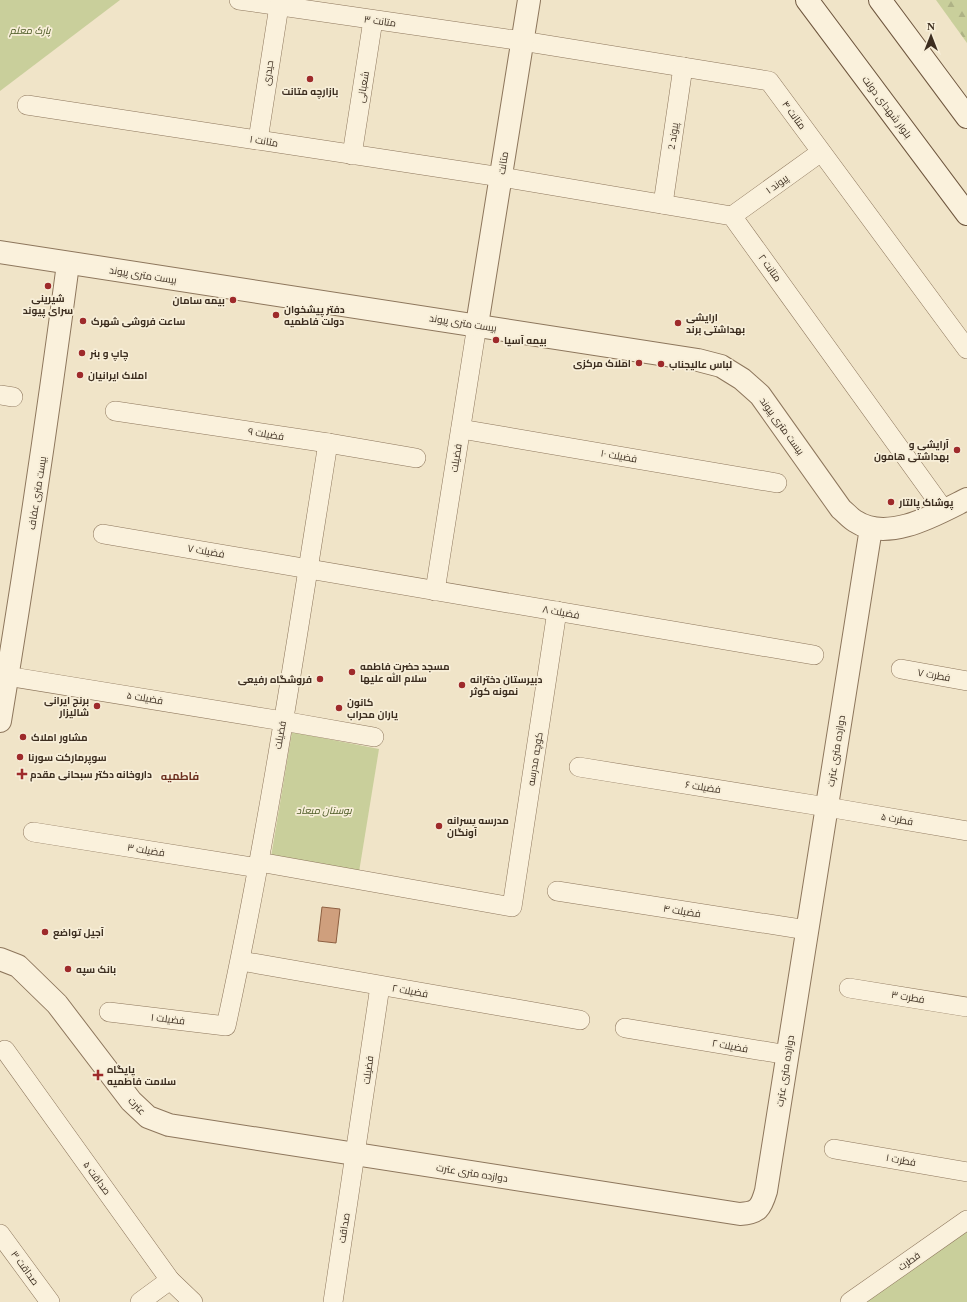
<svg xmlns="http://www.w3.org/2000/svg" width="967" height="1302" font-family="'Times New Roman',Cairo,serif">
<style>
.forest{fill:url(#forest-firs)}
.green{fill:#c9cf9b}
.building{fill:#cf9f7d;stroke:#8d5f41}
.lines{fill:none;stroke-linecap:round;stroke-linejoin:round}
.minor-casing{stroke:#8d765c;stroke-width:20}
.tertiary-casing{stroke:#8d765c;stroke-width:24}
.secondary-casing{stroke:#6f573f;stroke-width:24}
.minor{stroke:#faf1dc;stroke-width:19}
.tertiary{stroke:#faf1dc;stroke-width:22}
.secondary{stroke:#faf1dc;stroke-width:22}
.poi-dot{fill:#9e2a2b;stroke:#f7eed8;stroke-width:1.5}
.labels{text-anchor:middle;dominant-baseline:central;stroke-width:3.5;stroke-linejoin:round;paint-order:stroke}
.street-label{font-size:10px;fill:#3d2e20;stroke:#f7eed8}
.park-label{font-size:10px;font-style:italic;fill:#4d5a26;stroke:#f7eed8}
.poi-label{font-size:10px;font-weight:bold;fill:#3d2e20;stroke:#f7eed8;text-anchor:start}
.neighbourhood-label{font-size:11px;font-weight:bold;fill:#6b2e1e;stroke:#f7eed8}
</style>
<defs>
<pattern id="forest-firs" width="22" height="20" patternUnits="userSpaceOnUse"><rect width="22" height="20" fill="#c9cf9b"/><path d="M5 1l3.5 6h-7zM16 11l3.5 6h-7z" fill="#aeb285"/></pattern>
</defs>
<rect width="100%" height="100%" fill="#f0e4c8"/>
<polygon class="forest" points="936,0 967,0 967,43"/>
<g class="green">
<polygon points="0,0 120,0 0,91"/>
<polygon points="292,732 379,749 359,872 271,857"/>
<polygon points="967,1227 967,1302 864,1302"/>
</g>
<polygon class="building" points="322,907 340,909 336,943 318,941"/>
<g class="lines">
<g class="minor-casing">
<g id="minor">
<polyline points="239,0 522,41 769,81 967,349"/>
<polyline points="27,105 501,177 732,216 944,510"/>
<polyline points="258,140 279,6"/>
<polyline points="352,155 373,20"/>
<polyline points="663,204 683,67"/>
<polyline points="732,216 821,152"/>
<polyline points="0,395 13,397"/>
<polyline points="115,411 328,443 416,458"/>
<polyline points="461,429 777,483"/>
<polyline points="103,534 814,655"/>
<polyline points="435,591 477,325"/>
<polyline points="901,669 967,681"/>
<polyline points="0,675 283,721 374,737"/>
<polyline points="579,767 827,807 967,831"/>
<polyline points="33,832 258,868"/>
<polyline points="259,862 512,907 557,611"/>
<polyline points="557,891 807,930"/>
<polyline points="241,961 580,1020"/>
<polyline points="849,988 967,1007"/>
<path d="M109,1012L226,1026C268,833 297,638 328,443"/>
<polyline points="625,1028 788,1055"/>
<polyline points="5,1050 170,1280 193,1302"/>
<polyline points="834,1149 967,1172"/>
<polyline points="0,1234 50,1302"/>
<polyline points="140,1302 170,1280"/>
<polyline points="333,1302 380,986"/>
<polyline points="850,1302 967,1220"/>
</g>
</g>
<g class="tertiary-casing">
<g id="tertiary">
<path d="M0,252L698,360L721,366L742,379L760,395L841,509C846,513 850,518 855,521C888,543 937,514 967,499"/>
<polyline points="477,325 529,0"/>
<path d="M0,721C25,569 48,416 68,264"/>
<path d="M0,959L18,966L57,1004L131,1101L148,1117L169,1125L740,1214C758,1213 761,1208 766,1191L871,528"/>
</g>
</g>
<g class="secondary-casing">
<g id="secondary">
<polyline points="807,0 967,214"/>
<polyline points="880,0 967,117"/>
</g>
</g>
<use href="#minor" class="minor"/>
<use href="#tertiary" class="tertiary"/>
<use href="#secondary" class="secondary"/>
</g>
<g class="poi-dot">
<circle cx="310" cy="79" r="4"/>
<circle cx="48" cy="286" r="4"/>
<circle cx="233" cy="300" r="4"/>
<circle cx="276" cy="315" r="4"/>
<circle cx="83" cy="321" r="4"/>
<circle cx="678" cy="323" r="4"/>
<circle cx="496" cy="340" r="4"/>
<circle cx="82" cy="353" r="4"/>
<circle cx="639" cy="363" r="4"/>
<circle cx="661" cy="364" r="4"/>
<circle cx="80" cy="375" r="4"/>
<circle cx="957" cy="450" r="4"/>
<circle cx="891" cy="502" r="4"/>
<circle cx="352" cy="672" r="4"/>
<circle cx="320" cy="679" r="4"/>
<circle cx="462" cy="685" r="4"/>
<circle cx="97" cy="706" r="4"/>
<circle cx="339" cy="708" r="4"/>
<circle cx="23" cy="737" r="4"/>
<circle cx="20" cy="757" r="4"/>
<path d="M20 768h4v4h4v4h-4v4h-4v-4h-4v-4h4z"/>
<circle cx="439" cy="826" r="4"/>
<circle cx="45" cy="932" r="4"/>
<circle cx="68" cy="969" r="4"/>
<path d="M96 1069h4v4h4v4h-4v4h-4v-4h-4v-4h4z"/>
</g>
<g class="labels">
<g class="street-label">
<text transform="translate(380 21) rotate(8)">متانت ۳</text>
<text transform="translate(268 73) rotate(-81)">حیدری</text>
<text transform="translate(363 87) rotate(-81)">شعبانی</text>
<text transform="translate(887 107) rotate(53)">بلوار شهدای دولت</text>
<text transform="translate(794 115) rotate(54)">متانت ۴</text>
<text transform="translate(673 136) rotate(-82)">پیوند 2</text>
<text transform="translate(264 141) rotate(9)">متانت ۱</text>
<text transform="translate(503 163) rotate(-81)">متانت</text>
<text transform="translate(777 184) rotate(-36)">پیوند ۱</text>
<text transform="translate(770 268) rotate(54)">متانت ۲</text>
<text transform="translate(143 275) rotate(9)">بیست متری پیوند</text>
<text transform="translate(463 323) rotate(9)">بیست متری پیوند</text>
<text transform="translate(782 426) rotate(54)">بیست متری پیوند</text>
<text transform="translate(266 434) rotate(9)">فضیلت ۹</text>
<text transform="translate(619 456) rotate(10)">فضیلت ۱۰</text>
<text transform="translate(456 458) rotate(-81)">فضیلت</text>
<text transform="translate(37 493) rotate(-81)">بیست متری عفاف</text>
<text transform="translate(206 551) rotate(10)">فضیلت ۷</text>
<text transform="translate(561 612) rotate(10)">فضیلت ۸</text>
<text transform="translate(934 675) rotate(10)">فطرت ۷</text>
<text transform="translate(145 698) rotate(9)">فضیلت ۵</text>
<text transform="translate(280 735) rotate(-80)">فضیلت</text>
<text transform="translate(836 751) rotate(-81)">دوازده متری عترت</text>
<text transform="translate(535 759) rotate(-81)">کوچه مدرسه</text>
<text transform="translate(703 787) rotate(9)">فضیلت ۶</text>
<text transform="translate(897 819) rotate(10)">فطرت ۵</text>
<text transform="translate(146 850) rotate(9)">فضیلت ۳</text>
<text transform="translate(682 911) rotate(9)">فضیلت ۴</text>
<text transform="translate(410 991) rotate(10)">فضیلت ۲</text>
<text transform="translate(908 997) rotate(9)">فطرت ۳</text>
<text transform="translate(168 1019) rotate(7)">فضیلت ۱</text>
<text transform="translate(730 1046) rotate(10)">فضیلت ۲</text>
<text transform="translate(368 1070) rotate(-82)">فضیلت</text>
<text transform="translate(785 1071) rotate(-81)">دوازده متری عترت</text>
<text transform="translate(137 1106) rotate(46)">عترت</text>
<text transform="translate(901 1160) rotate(10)">فطرت ۱</text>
<text transform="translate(472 1173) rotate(9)">دوازده متری عترت</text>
<text transform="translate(97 1178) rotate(54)">صداقت ۵</text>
<text transform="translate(344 1228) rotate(-81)">صداقت</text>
<text transform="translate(909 1261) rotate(-35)">فطرت</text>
<text transform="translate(25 1268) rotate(54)">صداقت ۳</text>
</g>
<g class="park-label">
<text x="30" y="30">پارک معلم</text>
<text x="324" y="810">بوستان میعاد</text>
</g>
<g class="poi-label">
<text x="310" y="91" text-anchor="middle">بازارچه متانت</text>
<text x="48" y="298" text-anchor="middle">شیرینی<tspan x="48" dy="12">سرای پیوند</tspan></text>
<text x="225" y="300" text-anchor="end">بیمه سامان</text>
<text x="284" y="309">دفتر پیشخوان<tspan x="284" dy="12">دولت فاطمیه</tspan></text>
<text x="686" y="317">ارایشی<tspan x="686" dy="12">بهداشتی برند</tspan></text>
<text x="91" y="321">ساعت فروشی شهرک</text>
<text x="504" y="340">بیمه آسیا</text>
<text x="90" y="353">چاپ و بنر</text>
<text x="631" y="363" text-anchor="end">املاک مرکزی</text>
<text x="669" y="364">لباس عالیجناب</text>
<text x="88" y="375">املاک ایرانیان</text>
<text x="949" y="444" text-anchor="end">آرایشی و<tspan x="949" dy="12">بهداشتی هامون</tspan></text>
<text x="899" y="502">پوشاک پالتار</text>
<text x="360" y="666">مسجد حضرت فاطمه<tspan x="360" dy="12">سلام الله علیها</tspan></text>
<text x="312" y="679" text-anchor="end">فروشگاه رفیعی</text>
<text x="470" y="679">دبیرستان دخترانه<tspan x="470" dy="12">نمونه کوثر</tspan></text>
<text x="89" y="700" text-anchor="end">برنج ایرانی<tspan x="89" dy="12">شالیزار</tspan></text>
<text x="347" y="702">کانون<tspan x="347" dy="12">یاران محراب</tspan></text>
<text x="31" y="737">مشاور املاک</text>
<text x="28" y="757">سوپرمارکت سورنا</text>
<text x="30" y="774">داروخانه دکتر سبحانی مقدم</text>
<text x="447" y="820">مدرسه پسرانه<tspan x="447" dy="12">آونگان</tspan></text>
<text x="53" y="932">آجیل تواضع</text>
<text x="76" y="969">بانک سپه</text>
<text x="107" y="1069">پایگاه<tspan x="107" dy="12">سلامت فاطمیه</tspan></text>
</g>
<g class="neighbourhood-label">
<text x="180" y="776">فاطمیه</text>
</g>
</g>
<g transform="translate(931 36)" stroke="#f7eed8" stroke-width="3" paint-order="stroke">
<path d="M0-3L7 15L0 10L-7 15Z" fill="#3d2e20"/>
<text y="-6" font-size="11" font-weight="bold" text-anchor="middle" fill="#3d2e20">N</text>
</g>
</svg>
